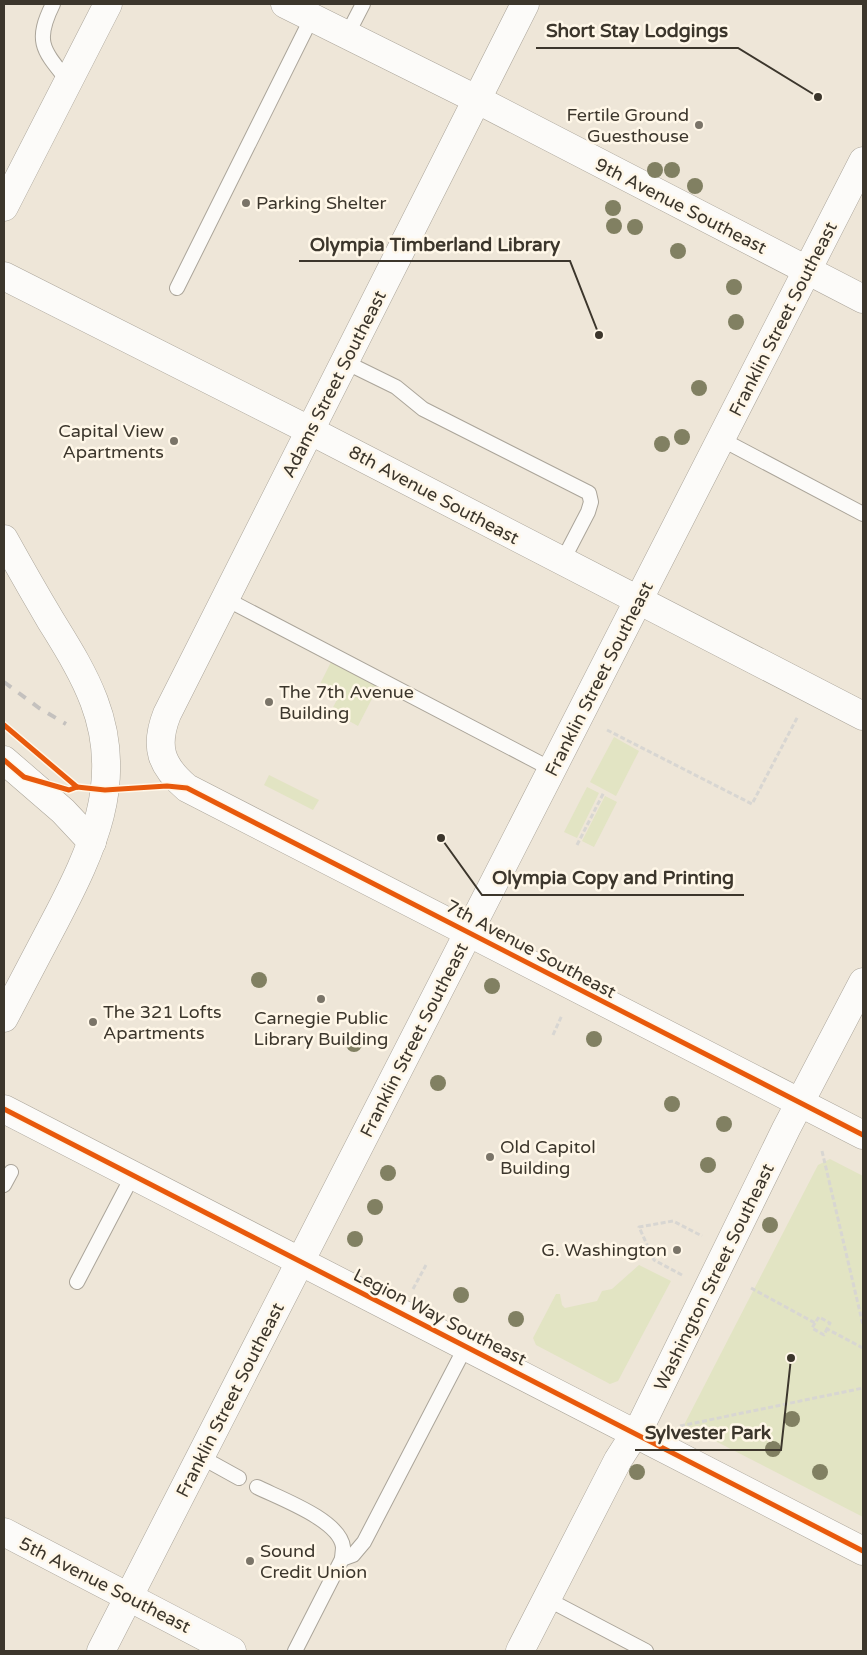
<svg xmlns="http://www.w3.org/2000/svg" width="867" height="1655" font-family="'Varela Round',sans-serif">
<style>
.green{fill:#e2e4c3}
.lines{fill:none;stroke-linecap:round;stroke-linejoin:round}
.lane-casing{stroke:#aba59a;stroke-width:16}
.street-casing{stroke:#aba59a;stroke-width:29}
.secondary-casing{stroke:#aba59a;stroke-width:29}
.path{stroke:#d8d6d2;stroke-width:3;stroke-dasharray:5 2.5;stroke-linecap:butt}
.lane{stroke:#fcfbf9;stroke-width:14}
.street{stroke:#fcfbf9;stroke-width:28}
.secondary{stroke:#fcfbf9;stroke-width:28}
.rail{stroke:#c4c1be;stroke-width:4;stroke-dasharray:9 9;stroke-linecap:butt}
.cycleway-casing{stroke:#fff7e8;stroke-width:8}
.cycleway{stroke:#e8590c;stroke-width:5}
.tree{fill:#818062}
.poi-dot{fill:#7a7468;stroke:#fff7e8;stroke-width:2}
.labels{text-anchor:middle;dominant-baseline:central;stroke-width:5;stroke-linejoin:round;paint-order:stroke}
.poi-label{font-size:18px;fill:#3c362c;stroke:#fff7e8;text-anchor:start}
.street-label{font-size:18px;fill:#3c362c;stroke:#fff7e8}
.leader{fill:none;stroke:#3c362c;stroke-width:2}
.callout-dot{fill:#3c362c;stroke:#fff7e8;stroke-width:2}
.callout-label{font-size:19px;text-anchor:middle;font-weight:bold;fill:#3c362c;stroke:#fff7e8;stroke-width:5;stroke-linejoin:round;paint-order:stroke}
</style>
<rect width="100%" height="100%" fill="#eee6d8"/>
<g class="green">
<polygon points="332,660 379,685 358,726 331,711 340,694 320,684"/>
<polygon points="614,737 639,751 616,796 590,782"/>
<polygon points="269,775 319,800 313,810 264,785"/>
<polygon points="587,787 599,793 577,838 564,832"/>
<polygon points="605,796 617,802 594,847 582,841"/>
<polygon points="830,1159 863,1176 863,1517 684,1425 818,1165"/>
<polygon points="639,1265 671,1281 618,1381 610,1384 536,1345 533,1338 556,1294 560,1294 562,1305 565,1308 597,1301 602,1291 612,1289"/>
</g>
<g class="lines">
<g class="lane-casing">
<g id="lane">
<path d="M53,4C34,42 43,50 68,81"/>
<polyline points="347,35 363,4"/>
<polyline points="177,288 312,17"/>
<polyline points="345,362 396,387 423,409 589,493 591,502 588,512 562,562"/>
<polyline points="721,439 863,514"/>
<polyline points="226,599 553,770"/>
<polyline points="4,1185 11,1172"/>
<polyline points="77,1282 133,1175"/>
<polyline points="201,1457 239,1478"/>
<path d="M257,1487C279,1498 340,1520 343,1547C343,1551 342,1556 342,1559L295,1651"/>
<polyline points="342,1559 353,1555 364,1542 466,1346"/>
<polyline points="547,1599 646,1651"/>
</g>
</g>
<g class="street-casing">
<g id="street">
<polyline points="285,4 476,99 863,299"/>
<path d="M525,4L167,714C154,747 161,766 187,788L863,1135"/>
<polyline points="4,760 63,811 92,842"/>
<polyline points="520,1651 618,1460 643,1421 786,1129 863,982"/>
</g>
</g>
<g class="secondary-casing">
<g id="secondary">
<polyline points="4,207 108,4"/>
<polyline points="4,276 311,431 863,716"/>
<path d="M4,539C19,566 35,594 51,621C67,647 83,672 94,701C125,782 92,850 55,921C38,953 21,986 4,1018"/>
<polyline points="4,1109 863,1551"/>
<polyline points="4,1532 232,1651"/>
<polyline points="101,1651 863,161"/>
</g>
</g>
<g class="path">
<polyline points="607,730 752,804 798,716"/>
<polyline points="577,845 604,792"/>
<polyline points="553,1035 562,1015"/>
<polyline points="822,1151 863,1325"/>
<polyline points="682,1275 654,1260 639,1227 673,1221 702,1236"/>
<polyline points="751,1288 815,1323 819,1317 830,1323 827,1329 863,1348"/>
<polyline points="413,1289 426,1265"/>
<polyline points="815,1323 812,1328 824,1335 827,1329"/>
<polyline points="680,1426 863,1388"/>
</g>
<use href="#lane" class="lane"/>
<use href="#street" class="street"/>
<use href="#secondary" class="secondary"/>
<polyline class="rail" points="4,682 39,708 66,724"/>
<g class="cycleway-casing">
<g id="cycleway">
<polyline points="4,725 77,787"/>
<polyline points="4,760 24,777 69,790 77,787 105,790 167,786 187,788 863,1135"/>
<polyline points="4,1109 863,1551"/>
</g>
</g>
<use href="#cycleway" class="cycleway"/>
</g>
<g class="tree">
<circle cx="655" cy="170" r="8"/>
<circle cx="672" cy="170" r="8"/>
<circle cx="695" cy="186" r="8"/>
<circle cx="613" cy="208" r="8"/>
<circle cx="614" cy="226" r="8"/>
<circle cx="635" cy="227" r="8"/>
<circle cx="678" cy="251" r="8"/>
<circle cx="734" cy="287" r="8"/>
<circle cx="736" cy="322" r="8"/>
<circle cx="699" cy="388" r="8"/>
<circle cx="682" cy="437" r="8"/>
<circle cx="662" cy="444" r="8"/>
<circle cx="259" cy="980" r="8"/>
<circle cx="492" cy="986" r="8"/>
<circle cx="594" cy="1039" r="8"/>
<circle cx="354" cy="1044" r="8"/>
<circle cx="438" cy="1083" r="8"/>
<circle cx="672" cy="1104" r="8"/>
<circle cx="724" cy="1124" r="8"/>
<circle cx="708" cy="1165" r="8"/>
<circle cx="388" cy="1173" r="8"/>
<circle cx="375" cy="1207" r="8"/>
<circle cx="770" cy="1225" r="8"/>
<circle cx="355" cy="1239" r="8"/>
<circle cx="461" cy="1295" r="8"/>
<circle cx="516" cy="1319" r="8"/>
<circle cx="792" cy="1419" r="8"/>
<circle cx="773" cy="1449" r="8"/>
<circle cx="637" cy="1472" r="8"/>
<circle cx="820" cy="1472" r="8"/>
</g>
<g class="poi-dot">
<circle cx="699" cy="125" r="5"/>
<circle cx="246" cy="203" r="5"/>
<circle cx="174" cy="441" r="5"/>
<circle cx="269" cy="702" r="5"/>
<circle cx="321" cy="999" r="5"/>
<circle cx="93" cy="1022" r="5"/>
<circle cx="490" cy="1157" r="5"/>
<circle cx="677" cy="1250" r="5"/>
<circle cx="250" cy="1561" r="5"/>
</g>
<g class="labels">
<g class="poi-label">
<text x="689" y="115" text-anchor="end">Fertile Ground<tspan x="689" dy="21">Guesthouse</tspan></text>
<text x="256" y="203">Parking Shelter</text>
<text x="164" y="431" text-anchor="end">Capital View<tspan x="164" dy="21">Apartments</tspan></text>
<text x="279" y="692">The 7th Avenue<tspan x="279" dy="21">Building</tspan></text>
<text x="103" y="1012">The 321 Lofts<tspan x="103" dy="21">Apartments</tspan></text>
<text x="321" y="1018" text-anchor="middle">Carnegie Public<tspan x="321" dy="21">Library Building</tspan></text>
<text x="500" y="1147">Old Capitol<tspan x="500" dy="21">Building</tspan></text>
<text x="667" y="1250" text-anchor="end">G. Washington</text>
<text x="260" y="1551">Sound<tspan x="260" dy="21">Credit Union</tspan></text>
</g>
<g class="street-label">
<text transform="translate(681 206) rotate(27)">9th Avenue Southeast</text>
<text transform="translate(783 319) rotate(-63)">Franklin Street Southeast</text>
<text transform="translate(334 384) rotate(-63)">Adams Street Southeast</text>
<text transform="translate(434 495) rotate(28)">8th Avenue Southeast</text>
<text transform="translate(599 679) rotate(-63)">Franklin Street Southeast</text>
<text transform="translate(531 949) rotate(28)">7th Avenue Southeast</text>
<text transform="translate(414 1040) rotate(-63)">Franklin Street Southeast</text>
<text transform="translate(714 1277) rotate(-64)">Washington Street Southeast</text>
<text transform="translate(440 1317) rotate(27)">Legion Way Southeast</text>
<text transform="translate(230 1400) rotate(-63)">Franklin Street Southeast</text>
<text transform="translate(105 1585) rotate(27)">5th Avenue Southeast</text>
</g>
</g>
<path class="leader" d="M818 97L738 48H536M599 335L570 261H299M441 838L482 895H744M791 1358L781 1450H635"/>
<g class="callout-dot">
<circle cx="818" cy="97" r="5"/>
<circle cx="599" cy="335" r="5"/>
<circle cx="441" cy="838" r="5"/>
<circle cx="791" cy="1358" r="5"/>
</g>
<g class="callout-label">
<text x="637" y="37">Short Stay Lodgings</text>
<text x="435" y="251">Olympia Timberland Library</text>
<text x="613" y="884">Olympia Copy and Printing</text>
<text x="708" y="1439">Sylvester Park</text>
</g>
<rect width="867" height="1655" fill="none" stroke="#3c362c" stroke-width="10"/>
</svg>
